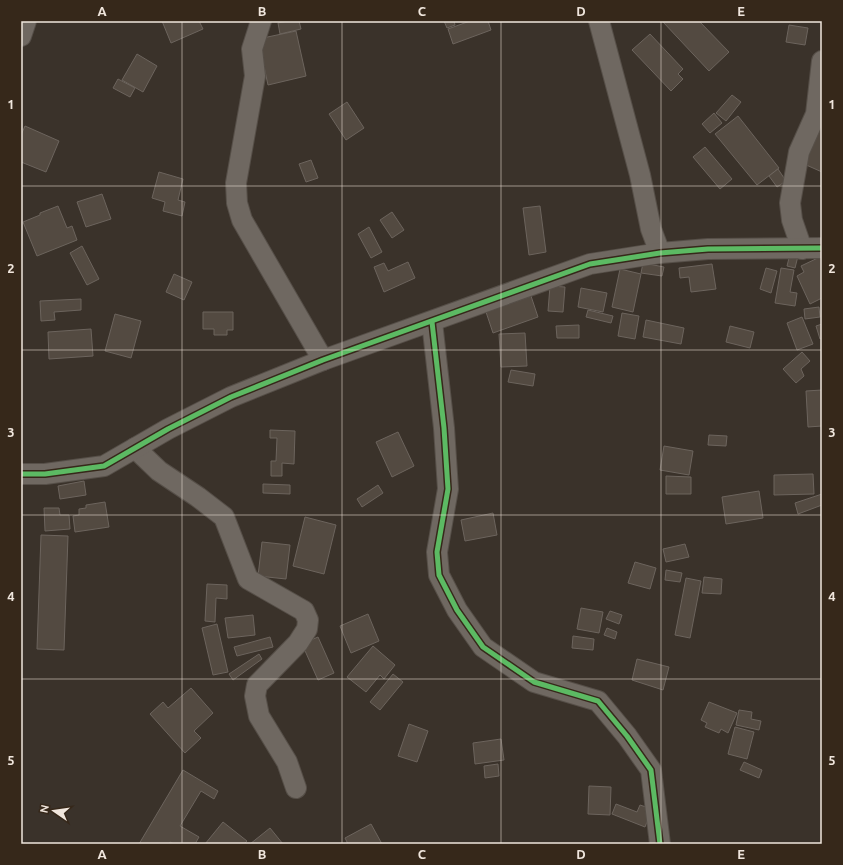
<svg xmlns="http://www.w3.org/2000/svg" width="843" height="865" font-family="Ubuntu,sans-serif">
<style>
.building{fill:#534a41;stroke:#6c645d}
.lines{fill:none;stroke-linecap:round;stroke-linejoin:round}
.minor-casing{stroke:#564f48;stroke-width:22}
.minor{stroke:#6f6861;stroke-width:20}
.cycleway-casing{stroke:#36281a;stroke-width:8}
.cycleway{stroke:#5cba63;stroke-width:5}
.grid{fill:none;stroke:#f0e6dd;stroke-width:1;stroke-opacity:0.55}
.neatline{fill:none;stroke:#f0e6dd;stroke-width:1.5}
.grid-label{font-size:13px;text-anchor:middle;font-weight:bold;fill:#f0e6dd}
</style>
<rect width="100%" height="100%" fill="#3a322a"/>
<g class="building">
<polygon points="162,21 199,21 203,29 171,43"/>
<polygon points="288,21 299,21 301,29 280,34 278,23"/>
<polygon points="444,21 454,21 455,25 447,28"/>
<polygon points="470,21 488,21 491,30 453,44 448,29"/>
<polygon points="664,21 699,21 729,52 709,71 663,22"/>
<polygon points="789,25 808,28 805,45 786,42"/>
<polygon points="296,31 306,76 268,85 258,39"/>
<polygon points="650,34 683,69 678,74 683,79 671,91 632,50"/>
<polygon points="137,54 157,66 143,92 122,80"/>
<polygon points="118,79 135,88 130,97 113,88"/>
<polygon points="732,95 741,102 726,121 716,113"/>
<polygon points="347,102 364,128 346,140 329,114"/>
<polygon points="714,113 722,123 710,133 702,124"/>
<polygon points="738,116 779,168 757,185 715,134"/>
<polygon points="25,126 59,141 46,172 21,162 21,135"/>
<polygon points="822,126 822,172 804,164"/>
<polygon points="705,147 732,179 720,189 693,157"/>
<polygon points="311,160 318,178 306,182 299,164"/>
<polygon points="778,169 786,181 777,187 769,176"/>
<polygon points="159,172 183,179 178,200 185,202 182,216 163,211 165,202 152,198"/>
<polygon points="102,194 111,219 86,227 77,202"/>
<polygon points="58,206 67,228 72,226 77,240 37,256 23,222 40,215 40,213"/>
<polygon points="540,206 546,252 529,255 523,208"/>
<polygon points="392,212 404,230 392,238 380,220"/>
<polygon points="369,227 382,252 371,258 358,234"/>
<polygon points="82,246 99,279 87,285 70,253"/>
<polygon points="790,254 798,256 795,268 787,266"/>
<polygon points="822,256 822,298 810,304 797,276 804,272 801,266"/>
<polygon points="408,262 415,278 384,292 374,267 384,263 388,271"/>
<polygon points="643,263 664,267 662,276 641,273"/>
<polygon points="712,264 716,289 691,292 689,277 680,278 679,268"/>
<polygon points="766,268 777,271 771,293 760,289"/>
<polygon points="781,268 794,270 790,292 797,293 795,306 775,303"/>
<polygon points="620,269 641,274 633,312 612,307"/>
<polygon points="174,274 192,282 184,300 166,292"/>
<polygon points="550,286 565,287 563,312 548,311"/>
<polygon points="581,288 607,293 603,312 578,307"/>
<polygon points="531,296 538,317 493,333 486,312"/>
<polygon points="81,299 81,310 54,312 55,320 41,321 40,301"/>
<polygon points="819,307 820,317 805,319 804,309"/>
<polygon points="588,310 613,316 611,323 586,317"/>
<polygon points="203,312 233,312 233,330 227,330 227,335 214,335 214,329 203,329"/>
<polygon points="622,313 639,316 635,339 618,336"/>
<polygon points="115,314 141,321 131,358 105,351"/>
<polygon points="802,317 813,344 797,350 787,323"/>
<polygon points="646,320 684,328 681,344 643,337"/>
<polygon points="822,324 822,338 820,339 816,326"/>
<polygon points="579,325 579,338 557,338 556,326"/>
<polygon points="730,326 754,332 750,348 726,342"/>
<polygon points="91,329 93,356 49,359 48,332"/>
<polygon points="525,333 527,366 501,367 499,334"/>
<polygon points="802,352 810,361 801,369 804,376 796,383 783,369"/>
<polygon points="511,370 535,374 533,386 508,382"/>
<polygon points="822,390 822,426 808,427 806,391"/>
<polygon points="270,430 295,431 294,464 282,463 282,476 271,476 271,461 276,461 277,438 270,438"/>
<polygon points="398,432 414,466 392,477 376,442"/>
<polygon points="709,435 727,436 726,446 708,445"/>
<polygon points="664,446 693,451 689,475 660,470"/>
<polygon points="813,474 814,494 774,495 774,475"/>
<polygon points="666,476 691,477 691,494 666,494"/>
<polygon points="84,481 86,495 60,499 58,486"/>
<polygon points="263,484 290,485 290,494 263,493"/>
<polygon points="378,485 383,493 362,507 357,499"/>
<polygon points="759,491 763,518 726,524 722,497"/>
<polygon points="822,494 822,505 798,514 795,503"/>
<polygon points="105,502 109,527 75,532 73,516 79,515 79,509 86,508 86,505"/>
<polygon points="44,508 59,508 60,515 69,515 70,529 45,531"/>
<polygon points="493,513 497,535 465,541 461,520"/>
<polygon points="305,517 336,525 324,574 293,566"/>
<polygon points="41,535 68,536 64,650 37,649"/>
<polygon points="262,542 290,545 286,579 258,576"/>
<polygon points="685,544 689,557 666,562 663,549"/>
<polygon points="635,562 656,568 650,589 628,583"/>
<polygon points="666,570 682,573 680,582 665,580"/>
<polygon points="704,577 722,579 721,594 702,593"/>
<polygon points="686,578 701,581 690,638 675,635"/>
<polygon points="207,584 227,585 227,599 216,598 215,622 205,621"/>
<polygon points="581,608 603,612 599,633 577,629"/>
<polygon points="610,611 622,615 619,624 606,619"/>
<polygon points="368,614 379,641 351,653 340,626"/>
<polygon points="253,615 255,635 228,638 225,618"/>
<polygon points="217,624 228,672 213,675 202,628"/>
<polygon points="607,628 617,632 615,639 604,635"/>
<polygon points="573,636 594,639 593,650 572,648"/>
<polygon points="270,637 273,647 237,656 234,647"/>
<polygon points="318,637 334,673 318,680 302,644"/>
<polygon points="373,646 395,665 384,679 380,675 366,692 347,677"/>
<polygon points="259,654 262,659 233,680 229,674"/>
<polygon points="637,659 669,667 663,690 632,680"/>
<polygon points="393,674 403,682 380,710 370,702"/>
<polygon points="191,688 213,713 194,731 201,738 185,753 150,714 163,702 168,708"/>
<polygon points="709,702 737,713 728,733 721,729 719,733 705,727 707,723 701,720"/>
<polygon points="739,710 752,712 751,719 761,721 759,730 736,725"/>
<polygon points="409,724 428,731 417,762 398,756"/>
<polygon points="735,727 754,732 747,759 728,754"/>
<polygon points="501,739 504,760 475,764 473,743"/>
<polygon points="744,762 762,770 759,778 740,770"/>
<polygon points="498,764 499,776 485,778 484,766"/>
<polygon points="183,770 218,791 214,799 201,791 180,826 199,837 195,844 174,844 170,842 169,844 139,844"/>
<polygon points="589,786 611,787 610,815 588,814"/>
<polygon points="616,804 637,812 640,805 652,809 645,827 612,814"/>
<polygon points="223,822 247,841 244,844 205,844"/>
<polygon points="371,824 382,844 348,844 345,838"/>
<polygon points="270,828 283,844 250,844"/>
</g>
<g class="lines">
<g class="minor-casing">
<g id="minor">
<polyline points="261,21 252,49 255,76 236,183 237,203 242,220 323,360"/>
<polyline points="599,21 640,175 651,229 660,253"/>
<polyline points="21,36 26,21"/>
<polyline points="802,249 792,220 790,203 799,152 816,114 822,61"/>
<polyline points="432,322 444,428 448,489 437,552 439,575 457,610 483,647 534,682 598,701 627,736 651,770 660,844"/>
<polyline points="135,448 159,471 198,497 224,517 248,579 304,611 308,620 307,629 298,643 257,685 255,696 259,716 287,762 296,788"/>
<polyline points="21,474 45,474 104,466 168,429 231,397 323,360 590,264 660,253 708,249 822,248"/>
</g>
</g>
<use href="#minor" class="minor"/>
<g class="cycleway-casing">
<g id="cycleway">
<polyline points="432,322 444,428 448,489 437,552 439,575 457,610 483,647 534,682 598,701 627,736 651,770 660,844"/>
<polyline points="21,474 45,474 104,466 168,429 231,397 323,360 590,264 660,253 708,249 822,248"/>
</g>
</g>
<use href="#cycleway" class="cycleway"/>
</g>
<path class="grid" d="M182,21V844M342,21V844M501,21V844M661,21V844M21,186H822M21,350H822M21,515H822M21,679H822"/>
<rect width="843" height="865" fill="none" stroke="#36281a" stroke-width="44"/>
<g transform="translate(54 811) rotate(283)" stroke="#36281a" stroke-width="3" paint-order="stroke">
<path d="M0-3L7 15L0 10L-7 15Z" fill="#f0e6dd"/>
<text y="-6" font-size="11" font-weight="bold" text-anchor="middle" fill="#f0e6dd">N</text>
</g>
<rect x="22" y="22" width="799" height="821" class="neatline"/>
<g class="grid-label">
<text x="102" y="16">A</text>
<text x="262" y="16">B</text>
<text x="422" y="16">C</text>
<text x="581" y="16">D</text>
<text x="741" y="16">E</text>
<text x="11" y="109">1</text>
<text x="832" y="109">1</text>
<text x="11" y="273">2</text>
<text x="832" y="273">2</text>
<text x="11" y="437">3</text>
<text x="832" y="437">3</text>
<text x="11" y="601">4</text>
<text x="832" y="601">4</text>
<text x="11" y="765">5</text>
<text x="832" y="765">5</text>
<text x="102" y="859">A</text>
<text x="262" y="859">B</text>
<text x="422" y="859">C</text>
<text x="581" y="859">D</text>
<text x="741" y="859">E</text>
</g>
</svg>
